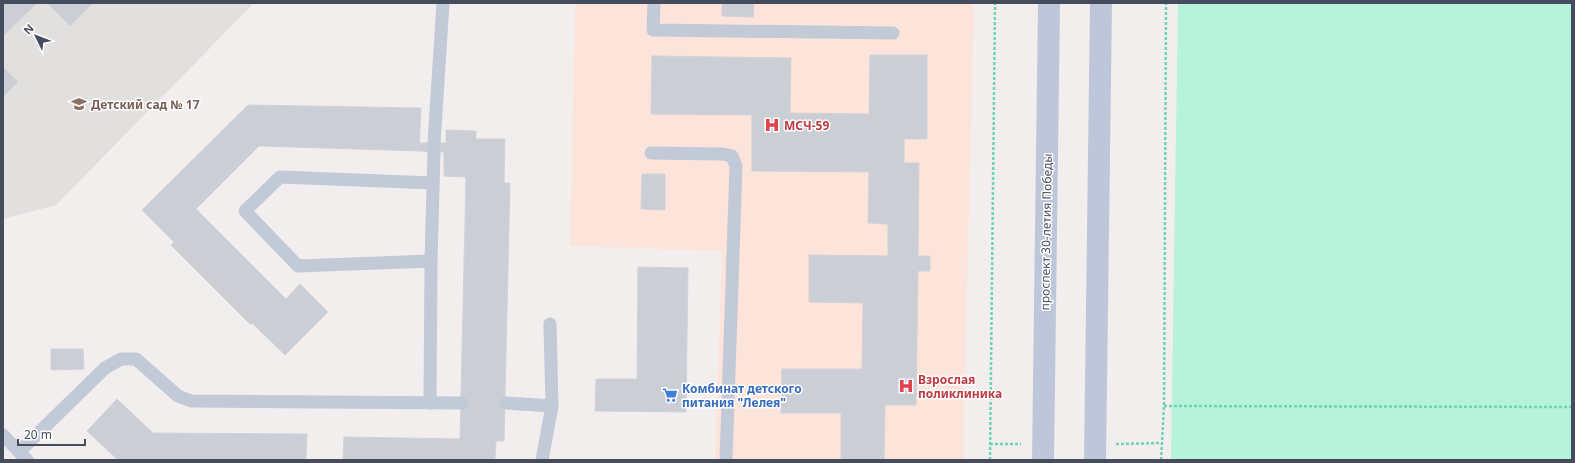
<svg xmlns="http://www.w3.org/2000/svg" width="1575" height="463" font-family="'Noto Sans',sans-serif">
<style>
.education{fill:#e2dfdf}
.medical{fill:#fde4da}
.green{fill:#b6f3da}
.building{fill:#ccced6;stroke:#d1d2da}
.lines{fill:none;stroke-linecap:round;stroke-linejoin:round}
.path{stroke:#6bd5b5;stroke-width:2.5;stroke-dasharray:3 2;stroke-linecap:butt}
.lane{stroke:#c2c9d7;stroke-width:13}
.secondary{stroke:#bec6d9;stroke-width:22}
.labels{text-anchor:middle;dominant-baseline:central;stroke-width:3;stroke-linejoin:round;paint-order:stroke}
.education-label{font-size:12px;font-weight:bold;fill:#785e54;stroke:#fff;text-anchor:start}
.health-label{font-size:12px;font-weight:bold;fill:#be3a42;stroke:#fff;text-anchor:start}
.street-label{font-size:12px;fill:#444c5d;stroke:#fff}
.shop-label{font-size:12px;font-weight:bold;fill:#366cbe;stroke:#fff;text-anchor:start}
</style>
<rect width="100%" height="100%" fill="#f1eeed"/>
<polygon class="education" points="3,3 254,3 56,205 3,219"/>
<polygon class="medical" points="575,3 974,3 963,460 715,460 722,251 570,246"/>
<polygon class="green" points="1178,3 1572,3 1572,460 1171,460"/>
<g class="building">
<polygon points="3,3 37,3 3,36"/>
<polygon points="47,3 93,3 70,26"/>
<polygon points="722,3 754,3 753,17 722,16"/>
<polygon points="870,55 927,55 927,139 904,139 904,163 919,163 918,256 930,256 930,271 918,271 916,405 885,405 884,460 841,460 841,413 781,413 782,369 862,369 863,303 809,302 809,255 888,256 888,224 868,223 869,172 752,171 752,115 651,114 652,56 791,58 790,113 869,114"/>
<polygon points="3,67 18,82 3,97"/>
<polygon points="248,105 421,108 419,151 259,146 196,209 286,299 300,284 328,312 285,355 252,323 251,325 171,245 174,242 142,210"/>
<polygon points="446,130 476,131 476,139 505,139 504,183 510,183 504,441 496,441 495,460 343,460 344,437 460,439 466,177 444,176 444,152 419,151 419,143 446,143"/>
<polygon points="642,174 665,174 665,210 641,209"/>
<polygon points="638,267 688,268 686,412 595,411 596,379 637,379"/>
<polygon points="51,349 83,349 84,369 51,370"/>
<polygon points="117,399 153,433 307,434 306,460 118,460 87,431"/>
</g>
<g class="lines">
<g class="path">
<polyline points="1164,406 1572,407"/>
<polyline points="990,444 1021,444"/>
<polyline points="1116,444 1161,443"/>
<polyline points="990,460 995,3"/>
<polyline points="1161,460 1164,406 1166,3"/>
</g>
<g class="lane">
<polyline points="654,3 653,30 893,33"/>
<polyline points="434,143 443,3"/>
<polyline points="651,153 723,154 732,156 736,166 726,460"/>
<polyline points="431,261 298,266 245,211 280,177 433,183"/>
<polyline points="550,324 552,406"/>
<polyline points="430,403 431,261 434,151"/>
<polyline points="506,403 552,406 542,460"/>
<polyline points="3,435 27,460"/>
<polyline points="19,452 105,368 121,359 136,359 178,396 191,401 462,403"/>
</g>
<g class="secondary">
<polyline points="1043,460 1049,3"/>
<polyline points="1095,460 1101,3"/>
</g>
</g>
<defs>
<g id="school-bare" transform="scale(1.2)"><path d="M0-5L7-2L0 1L-7-2ZM-4 1L0 2.5L4 1V4Q0 6-4 4Z" fill="#8d6e63" stroke="#fff" stroke-width="2.5" paint-order="stroke"/></g>
<g id="hospital-bare" transform="scale(1.2)"><path d="M-5-5h3v3.5h4V-5h3V5h-3V1.5h-4V5h-3Z" fill="#e0444e" stroke="#fff" stroke-width="2.5" paint-order="stroke"/></g>
<g id="supermarket-bare" transform="scale(1.2)"><path d="M-6-5.5h2.5l.6 2H6L4.5 2H-2.5L-4.4-4H-6ZM-1.5 3.2a1.3 1.3 0 1 0 .1 0ZM3 3.2a1.3 1.3 0 1 0 .1 0Z" fill="#3f7fe0" stroke="#fff" stroke-width="2.5" paint-order="stroke"/></g>
</defs>
<g fill-rule="evenodd">
<use href="#school-bare" x="79" y="104"/>
<use href="#hospital-bare" x="772" y="125"/>
<use href="#hospital-bare" x="906" y="386"/>
<use href="#supermarket-bare" x="670" y="395"/>
</g>
<g class="labels">
<g class="education-label">
<text x="91" y="104">Детский сад № 17</text>
</g>
<g class="health-label">
<text x="784" y="125">МСЧ-59</text>
<text x="918" y="379">Взрослая<tspan x="918" dy="14">поликлиника</tspan></text>
</g>
<g class="street-label">
<text transform="translate(1046 232) rotate(-89)">проспект 30-летия Победы</text>
</g>
<g class="shop-label">
<text x="682" y="388">Комбинат детского<tspan x="682" dy="14">питания "Лелея"</tspan></text>
</g>
</g>
<rect width="1575" height="463" fill="none" stroke="#444c5d" stroke-width="8"/>
<g transform="translate(36 36) rotate(313)" stroke="#ffffff" stroke-width="3" paint-order="stroke">
<path d="M0-3L7 15L0 10L-7 15Z" fill="#444c5d"/>
<text y="-6" font-size="11" font-weight="bold" text-anchor="middle" fill="#444c5d">N</text>
</g>
<path d="M18 439v6h67v-6" fill="none" stroke="#444c5d" stroke-width="2"/>
<text x="24" y="439" font-size="12" fill="#444c5d" stroke="#ffffff" stroke-width="3" paint-order="stroke">20 m</text>
</svg>
